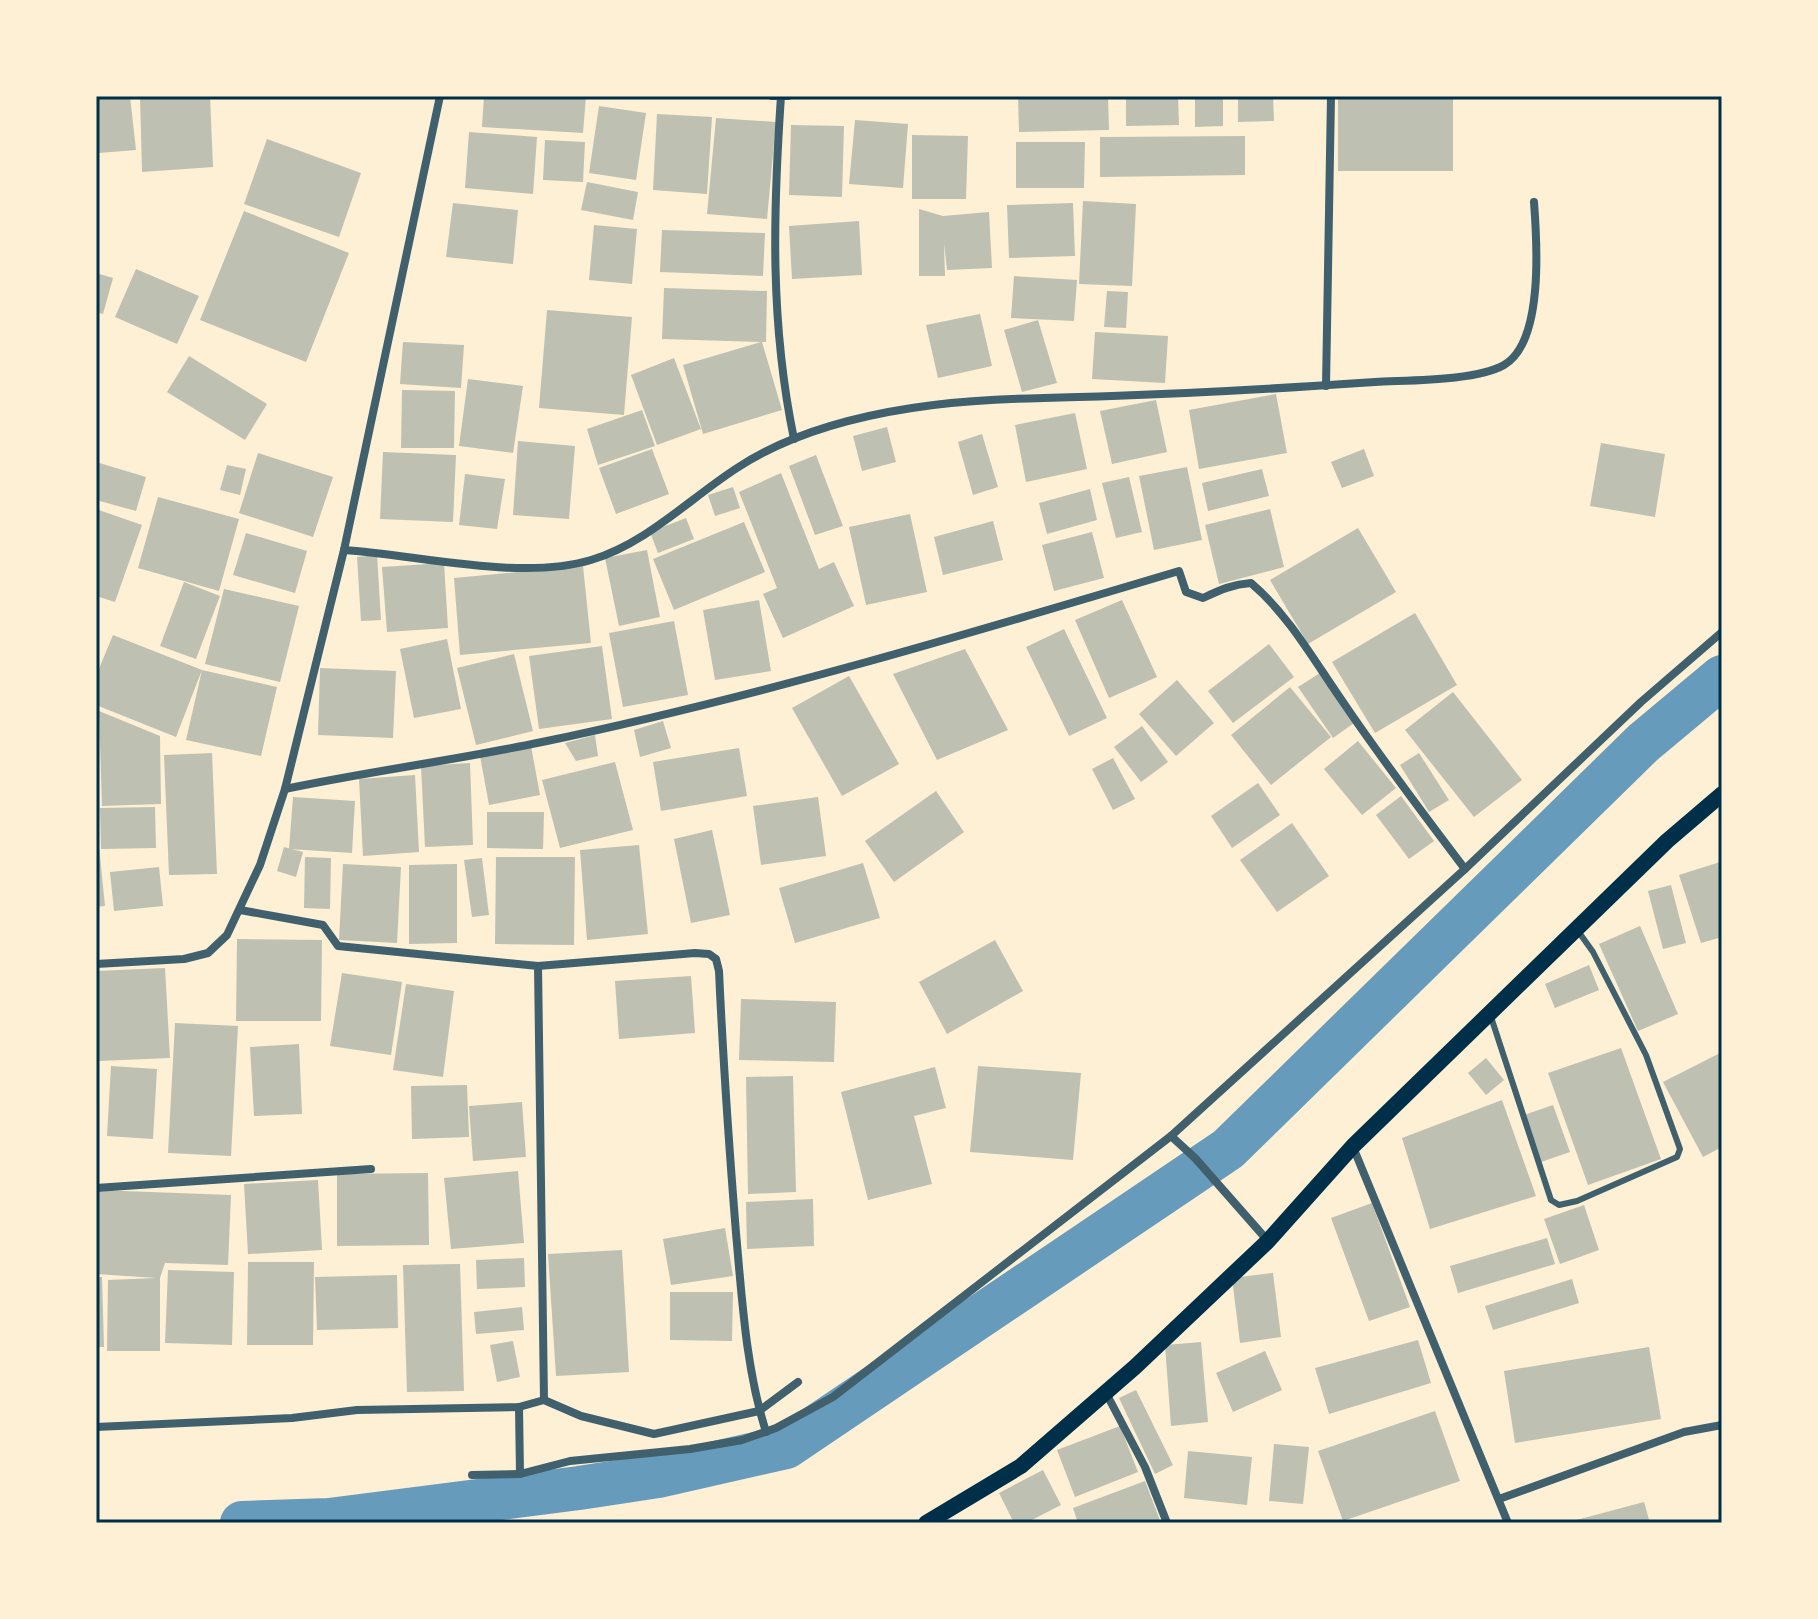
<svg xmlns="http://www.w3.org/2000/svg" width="1818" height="1619" font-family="'Sofia Sans Condensed',sans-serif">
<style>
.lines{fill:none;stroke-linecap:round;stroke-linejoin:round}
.canal{stroke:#669bbc;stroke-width:44}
.building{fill:#bec0b2}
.service{stroke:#3f606c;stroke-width:6}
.minor{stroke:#3f606c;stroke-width:8}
.secondary{stroke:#003049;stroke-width:16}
.neatline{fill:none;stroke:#003049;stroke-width:3}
</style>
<rect width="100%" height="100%" fill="#fdf0d5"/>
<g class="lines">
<polyline class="canal" points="242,1523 329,1520 579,1488 658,1476 786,1447 1228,1149 1643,743 1722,677"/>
</g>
<g class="building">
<polygon points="96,96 130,96 136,150 99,153"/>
<polygon points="140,96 210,96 213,167 142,172"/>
<polygon points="484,96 586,96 583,133 482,127"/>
<polygon points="1018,96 1108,96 1109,130 1019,132"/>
<polygon points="1126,96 1178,96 1179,125 1126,126"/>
<polygon points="1195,96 1223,96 1223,126 1195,127"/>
<polygon points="1238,96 1273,96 1274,121 1238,122"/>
<rect x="1338" y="96" width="115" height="75"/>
<polygon points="599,106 646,113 636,180 589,173"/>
<polygon points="657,114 712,117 707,194 653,190"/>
<polygon points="716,118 776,122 767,219 707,214"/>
<polygon points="855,120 908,124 903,188 849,184"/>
<polygon points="791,125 844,126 842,197 789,195"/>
<polygon points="469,132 537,137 533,194 465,188"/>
<polygon points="912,135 968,136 966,199 912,199"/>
<polygon points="1245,136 1245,175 1100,177 1100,137"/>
<polygon points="267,139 361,173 339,237 244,204"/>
<polygon points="545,140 585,142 583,182 543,180"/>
<polygon points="1016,142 1085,142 1084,188 1016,188"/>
<polygon points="587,182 638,192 633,220 581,210"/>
<polygon points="1083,201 1136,204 1132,286 1079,284"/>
<polygon points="453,203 518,210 513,264 446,257"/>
<polygon points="1073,203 1075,256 1009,258 1007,205"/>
<polygon points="919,209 943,216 989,212 992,268 947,270 944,243 945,276 919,276"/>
<polygon points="244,211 349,253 306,362 200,320"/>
<polygon points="859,221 862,275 792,279 789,226"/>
<polygon points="594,225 637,229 632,284 589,280"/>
<polygon points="662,230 765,233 763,276 660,272"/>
<polygon points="136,269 199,296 177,344 115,317"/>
<polygon points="96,273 113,278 103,314 96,312"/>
<polygon points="1014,276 1077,280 1074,321 1011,318"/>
<polygon points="664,288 767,291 766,342 762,342 782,410 703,434 683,365 761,342 662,339"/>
<polygon points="1107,291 1128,292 1126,328 1104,327"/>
<polygon points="547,310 632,317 624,415 539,408"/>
<polygon points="980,314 992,366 938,378 926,325"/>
<polygon points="1038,320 1057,383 1022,392 1004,330"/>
<polygon points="1095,332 1168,336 1165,383 1092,379"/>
<polygon points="403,342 464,345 461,388 400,384"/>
<polygon points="189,356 267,404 245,440 167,392"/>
<polygon points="674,358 701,429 657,445 631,375"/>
<polygon points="468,379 523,386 513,453 459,446"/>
<polygon points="402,390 455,391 454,448 401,448"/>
<polygon points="1276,394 1287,453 1199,469 1189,410"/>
<polygon points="1156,400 1167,452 1112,464 1100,411"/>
<polygon points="642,410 655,446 598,465 587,429"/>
<polygon points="1075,413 1087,469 1026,482 1015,425"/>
<polygon points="887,427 896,462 862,471 853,436"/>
<polygon points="982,434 998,487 973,495 958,442"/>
<polygon points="518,441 575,446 569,519 513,515"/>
<polygon points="1601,443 1665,454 1655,517 1590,506"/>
<polygon points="652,449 669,494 616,514 599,468"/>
<polygon points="1364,449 1374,476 1342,488 1331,462"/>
<polygon points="383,452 456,455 453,522 380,519"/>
<polygon points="258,453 333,477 313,537 239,513"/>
<polygon points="816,455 843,526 815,535 789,466"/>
<polygon points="96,462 146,477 136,511 96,500"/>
<polygon points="227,465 246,469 240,495 220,490"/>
<polygon points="1187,467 1202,540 1154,550 1139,476"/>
<polygon points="1262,469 1269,496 1208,511 1202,483"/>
<polygon points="781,473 819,569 834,562 854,606 783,638 763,594 777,588 739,492"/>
<polygon points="465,474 505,479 497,529 459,525"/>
<polygon points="1129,477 1142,532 1116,538 1102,483"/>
<polygon points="733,487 740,508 715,516 708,495"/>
<polygon points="1090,489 1097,520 1047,534 1039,503"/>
<polygon points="158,497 239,519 219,591 138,568"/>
<polygon points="96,509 142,525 115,602 96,596"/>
<polygon points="1270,509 1284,567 1219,584 1205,525"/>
<polygon points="910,514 927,592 866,605 849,527"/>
<polygon points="686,518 694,539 658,553 650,532"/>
<polygon points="993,521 1003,560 943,575 934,537"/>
<polygon points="744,522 765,572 674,610 653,559"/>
<polygon points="1358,528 1396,592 1308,644 1270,580"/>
<polygon points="1092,532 1104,578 1054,591 1042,545"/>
<polygon points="246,533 307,551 295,593 233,575"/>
<polygon points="647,550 660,617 619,626 605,558"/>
<polygon points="377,555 381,620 361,621 357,557"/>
<polygon points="444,563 448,628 387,632 382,567"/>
<polygon points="583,566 591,643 460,655 454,578"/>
<polygon points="184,582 220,596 196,659 160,646"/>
<polygon points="224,589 299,606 280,682 205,664"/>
<polygon points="759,600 771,671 715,680 703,610"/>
<polygon points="1122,600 1157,677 1109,698 1075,620"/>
<polygon points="1415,613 1457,685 1375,733 1332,662"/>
<polygon points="674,621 688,695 623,707 609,633"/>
<polygon points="1064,629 1107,718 1069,736 1026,647"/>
<polygon points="113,635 202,670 277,687 261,756 186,740 202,670 176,737 96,705 96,676"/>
<polygon points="447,639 461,709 414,718 400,649"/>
<polygon points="1269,644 1294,677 1233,723 1208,691"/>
<polygon points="602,646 612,719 539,729 529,656"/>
<polygon points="965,649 1008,730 937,760 893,674"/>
<polygon points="514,654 533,731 476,745 457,668"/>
<polygon points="320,668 396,671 393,738 318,735"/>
<polygon points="1320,673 1354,723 1333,738 1298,687"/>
<polygon points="849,676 899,764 842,796 792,708"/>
<polygon points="1177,680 1214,723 1176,756 1139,714"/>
<polygon points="1290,687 1331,737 1271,785 1231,735"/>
<polygon points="1453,692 1522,780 1474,817 1405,730"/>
<polygon points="99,711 160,736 161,804 102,806"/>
<polygon points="663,721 671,748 640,757 634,730"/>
<polygon points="1142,726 1168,762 1141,782 1114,747"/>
<polygon points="595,735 598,756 576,761 565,743"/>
<polygon points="1358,741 1396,788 1362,815 1324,769"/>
<polygon points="531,746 540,795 489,805 480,756"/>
<polygon points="739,748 747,796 661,811 653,762"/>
<polygon points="212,753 217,874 169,875 164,755"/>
<polygon points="1419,753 1449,800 1429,812 1400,765"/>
<polygon points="1113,758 1135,799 1113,810 1092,769"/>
<polygon points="615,762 633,830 560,848 542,780"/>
<polygon points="470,763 473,845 425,847 421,766"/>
<polygon points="415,775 419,852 363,856 359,779"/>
<polygon points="1258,783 1280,815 1232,848 1211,816"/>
<polygon points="936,791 964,832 894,882 865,841"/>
<polygon points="1401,796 1434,841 1409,859 1376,815"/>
<polygon points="293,797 355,801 352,853 289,849"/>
<polygon points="818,797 826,856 761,865 753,806"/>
<polygon points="155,807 156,848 101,849 100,808"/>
<polygon points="487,812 544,812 543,849 487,848"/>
<polygon points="1292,823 1329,876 1277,912 1240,860"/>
<polygon points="712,830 730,915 691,923 674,839"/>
<polygon points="96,837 98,837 105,906 96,907"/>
<polygon points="639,845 648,934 587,940 580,850"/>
<polygon points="284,847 303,852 296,877 277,871"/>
<polygon points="305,857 331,858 330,909 304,908"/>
<polygon points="496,857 575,857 574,945 495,944"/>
<polygon points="482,858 489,915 472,917 464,860"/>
<polygon points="1720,862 1722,937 1701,943 1679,875"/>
<polygon points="863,863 880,918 795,943 779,888"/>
<polygon points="343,864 401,867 397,943 339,940"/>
<polygon points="457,864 457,943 409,944 409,865"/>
<polygon points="159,867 163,906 114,911 110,872"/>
<polygon points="1671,885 1686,943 1663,949 1648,891"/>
<polygon points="1640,926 1678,1014 1638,1031 1599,944"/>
<polygon points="237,939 322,940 321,1021 236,1021"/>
<polygon points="995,940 1023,991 947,1034 919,982"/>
<polygon points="1589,965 1599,990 1555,1008 1545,984"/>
<polygon points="165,968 170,1058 99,1061 96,971"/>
<polygon points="342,973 402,982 391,1055 330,1046"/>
<polygon points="691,976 695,1033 619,1039 615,981"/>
<polygon points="406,984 454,991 443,1077 393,1070"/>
<polygon points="741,999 836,1002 834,1062 739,1060"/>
<polygon points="175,1023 238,1026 231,1156 168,1153"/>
<polygon points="299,1044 302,1114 254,1116 250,1047"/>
<polygon points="1621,1048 1661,1159 1588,1185 1548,1073"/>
<polygon points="1722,1052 1722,1147 1703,1157 1663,1082"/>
<polygon points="1486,1058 1504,1080 1486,1095 1468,1073"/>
<polygon points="111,1066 157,1069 153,1139 107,1136"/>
<polygon points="978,1066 1081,1073 1073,1160 970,1152"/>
<polygon points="935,1067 946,1108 914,1116 932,1184 868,1200 841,1092"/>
<polygon points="793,1076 796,1192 748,1194 746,1077"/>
<polygon points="467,1085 469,1137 412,1139 411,1086"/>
<polygon points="1502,1100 1536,1196 1430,1229 1402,1138"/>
<polygon points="522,1102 526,1157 473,1161 469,1106"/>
<polygon points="1553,1105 1570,1152 1541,1162 1524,1115"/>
<polygon points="518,1171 524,1243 451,1249 444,1178"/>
<polygon points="428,1173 429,1245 337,1246 337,1174"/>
<polygon points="318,1180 322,1250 248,1254 244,1184"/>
<polygon points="96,1190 231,1195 228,1265 165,1263 160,1278 160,1351 107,1351 108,1280 156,1278 96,1274"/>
<polygon points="813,1199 814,1246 747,1249 746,1202"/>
<polygon points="1372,1203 1410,1307 1369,1321 1331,1218"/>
<polygon points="1584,1205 1599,1250 1560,1264 1544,1219"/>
<polygon points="725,1228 733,1276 671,1285 663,1239"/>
<polygon points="1547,1238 1555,1264 1458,1293 1450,1266"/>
<polygon points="622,1250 629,1372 556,1376 548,1254"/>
<polygon points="524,1258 525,1287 477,1289 476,1260"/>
<polygon points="248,1262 314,1262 313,1345 247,1345"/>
<polygon points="460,1264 464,1391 407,1392 403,1265"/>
<polygon points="168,1270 234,1272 232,1345 165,1343"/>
<polygon points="1273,1273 1281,1337 1240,1343 1232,1278"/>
<polygon points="397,1275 398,1328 317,1330 315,1277"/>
<polygon points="96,1277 102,1277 104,1347 96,1347"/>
<polygon points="1572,1279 1579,1303 1493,1330 1485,1306"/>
<polygon points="670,1292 733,1292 732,1341 670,1340"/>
<polygon points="522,1307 524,1330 476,1334 474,1312"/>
<polygon points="1418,1340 1431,1383 1329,1414 1315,1368"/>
<polygon points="513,1341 520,1377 497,1382 490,1345"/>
<polygon points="1201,1342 1208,1422 1171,1426 1165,1345"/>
<polygon points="1649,1347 1661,1419 1515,1443 1504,1371"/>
<polygon points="1265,1351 1282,1390 1233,1412 1216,1373"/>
<polygon points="1136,1390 1173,1465 1155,1474 1119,1398"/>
<polygon points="1435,1411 1460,1481 1343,1521 1318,1451"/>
<polygon points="1120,1426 1138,1472 1075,1497 1057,1450"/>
<polygon points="1274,1444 1309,1447 1303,1504 1269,1501"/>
<polygon points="1188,1451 1252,1457 1247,1505 1184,1498"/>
<polygon points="1043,1470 1061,1505 1026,1523 1014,1523 999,1493"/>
<polygon points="1145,1481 1161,1523 1078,1523 1073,1508"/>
<polygon points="1644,1502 1650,1523 1569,1523 1569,1522"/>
</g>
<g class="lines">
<polyline class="service" points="1491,1017 1551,1200 1559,1205 1577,1201 1677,1157 1680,1149 1646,1055 1593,952 1578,931"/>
<g class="minor">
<polyline points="772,96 788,96"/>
<path d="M781,96C773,214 770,323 794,439"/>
<polyline points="1326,386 1331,96"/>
<path d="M344,550C419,555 521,581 591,560C647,543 689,499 737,468C787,435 853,417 912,408C978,398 1046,398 1112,396C1200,393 1287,388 1375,382C1409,380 1476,381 1504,365C1544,342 1537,242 1534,202"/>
<path d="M285,789C370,771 457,760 542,742C757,697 968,634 1179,571L1186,592L1203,598C1220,590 1233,584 1251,583C1290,616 1316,664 1345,705C1383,761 1424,815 1465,869"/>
<path d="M240,910L323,925L338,946L538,966L695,953L709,954L716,959L719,971C723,1059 729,1146 736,1233C742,1299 746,1369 766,1432"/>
<polyline points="96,964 184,959 208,953 227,935 260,865 285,789 344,550 440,96"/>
<polyline points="538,966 544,1400"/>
<polyline points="1171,1136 1195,1158 1268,1241"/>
<polyline points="1353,1147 1508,1523"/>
<polyline points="96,1188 371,1169"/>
<polyline points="1106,1393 1145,1467 1167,1523"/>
<polyline points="519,1407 520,1474"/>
<polyline points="96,1427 292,1418 357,1410 519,1407 544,1400 581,1416 654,1434 759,1411 798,1382"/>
<polyline points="472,1475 520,1474 570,1461 690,1449 742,1440 776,1428 833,1397 1171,1136 1465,869 1641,702 1722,632"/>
<polyline points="1499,1499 1684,1432 1722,1425"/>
</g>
<polyline class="secondary" points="926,1523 1021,1466 1135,1367 1268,1241 1353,1146 1667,841 1722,794"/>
</g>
<rect width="1818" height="1619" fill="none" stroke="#fdf0d5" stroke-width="196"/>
<rect x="98" y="98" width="1622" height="1423" class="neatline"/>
</svg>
